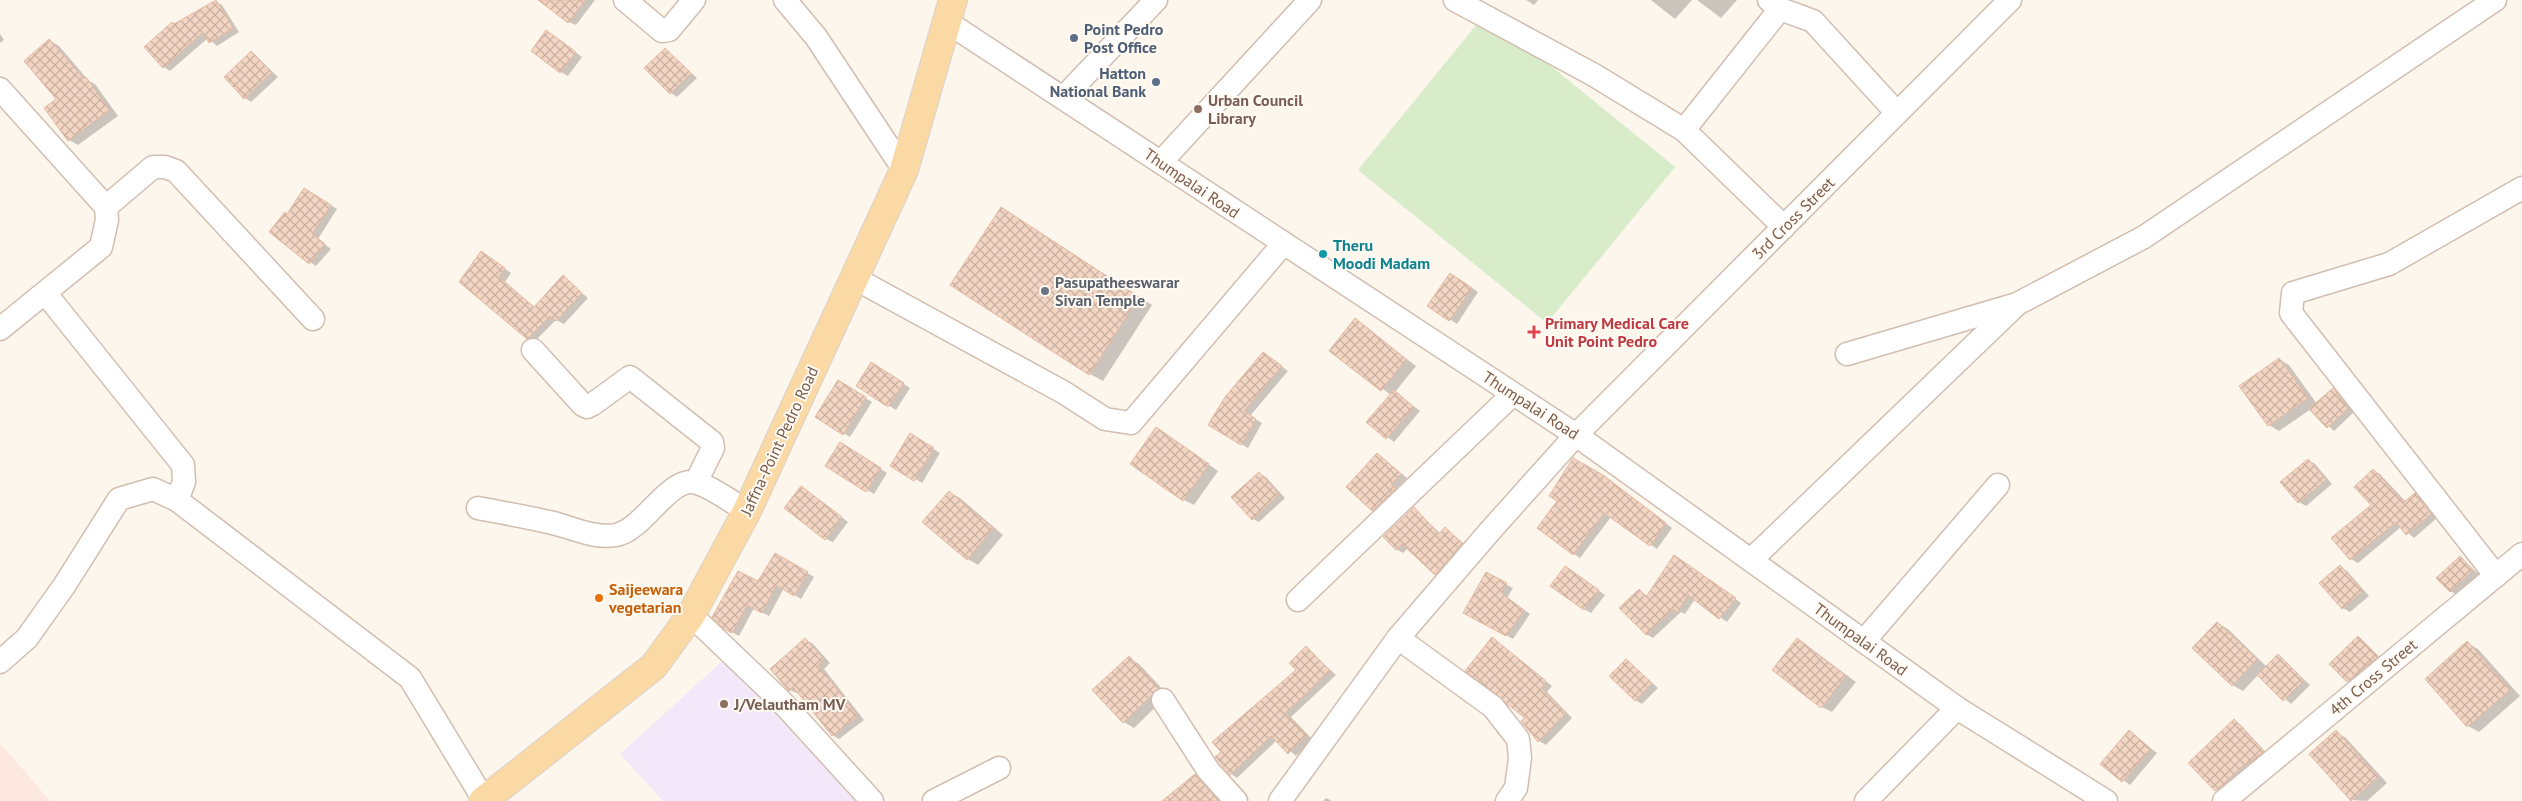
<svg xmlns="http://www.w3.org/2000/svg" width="2522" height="801" font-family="'PT Sans',sans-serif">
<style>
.commercial{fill:#fde8e0}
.education{fill:#f3e8fa}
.grass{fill:#d8ecc9}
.shadow{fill:#0003}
.building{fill:url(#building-cross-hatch);stroke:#e6bba3}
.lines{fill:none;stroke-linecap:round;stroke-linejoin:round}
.minor-casing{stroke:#d1beb0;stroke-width:25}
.major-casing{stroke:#dad1cd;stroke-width:30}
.minor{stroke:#fff;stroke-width:22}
.major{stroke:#fbd9a5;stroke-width:28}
.service-dot{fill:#5c6f8a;stroke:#fffaf3;stroke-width:2}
.education-dot{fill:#8d6e63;stroke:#fffaf3;stroke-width:2}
.culture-dot{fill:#0f9aa8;stroke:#fffaf3;stroke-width:2}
.worship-dot{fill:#6b7280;stroke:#fffaf3;stroke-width:2}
.health-dot{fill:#e0444e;stroke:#fffaf3;stroke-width:2}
.food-dot{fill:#e8710a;stroke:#fffaf3;stroke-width:2}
.labels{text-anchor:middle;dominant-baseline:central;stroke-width:4;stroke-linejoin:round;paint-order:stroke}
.service-label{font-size:16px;font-weight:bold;fill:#4e5e75;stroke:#fffaf3;text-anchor:start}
.education-label{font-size:16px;font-weight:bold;fill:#785e54;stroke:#fffaf3;text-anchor:start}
.street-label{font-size:16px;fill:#7a5c4d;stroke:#fffaf3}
.culture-label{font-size:16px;font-weight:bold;fill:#0d838f;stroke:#fffaf3;text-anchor:start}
.worship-label{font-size:16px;font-weight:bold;fill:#5b616d;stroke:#fffaf3;text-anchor:start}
.health-label{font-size:16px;font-weight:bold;fill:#be3a42;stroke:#fffaf3;text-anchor:start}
.food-label{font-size:16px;font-weight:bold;fill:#c56008;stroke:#fffaf3;text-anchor:start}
</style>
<defs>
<pattern id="building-cross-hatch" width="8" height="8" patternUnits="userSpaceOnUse" patternTransform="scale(1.25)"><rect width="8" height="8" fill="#f3d5c3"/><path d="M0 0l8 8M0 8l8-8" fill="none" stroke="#cab0a1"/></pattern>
</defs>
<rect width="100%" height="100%" fill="#fdf6ec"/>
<polygon class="commercial" points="0,743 50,801 0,801"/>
<polygon class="education" points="729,655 863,801 663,801 620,754"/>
<polygon class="grass" points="1486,13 1675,167 1547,323 1358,170"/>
<g class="shadow">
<polygon points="559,0 595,0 576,25 569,22"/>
<polygon points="1526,0 1538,0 1534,5"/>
<polygon points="1651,0 1692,0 1675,19"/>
<polygon points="1697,0 1737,0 1721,18"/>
<polygon points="215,1 222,5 239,32 217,46 208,38 170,71 164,67 146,47 175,25"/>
<polygon points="0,34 4,40 0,43"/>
<polygon points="553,36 582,57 568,76 561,72"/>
<polygon points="49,40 59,46 89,81 95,84 118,116 78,145 69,140 58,99"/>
<polygon points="665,49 697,78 677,97 671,93"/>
<polygon points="251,52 278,77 251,102 245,98"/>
<polygon points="311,193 337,209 318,239 331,249 316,266 310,262 288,216"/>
<polygon points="1015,217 1152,305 1103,381 1090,374"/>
<polygon points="488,257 511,273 505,282 535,308 563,277 588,298 564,324 556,320 535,341 528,338"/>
<polygon points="1458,278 1478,292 1457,324 1429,306"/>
<polygon points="1355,320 1416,366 1395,392 1420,411 1394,442 1368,422 1391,395 1331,351"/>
<polygon points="1263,353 1288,371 1250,416 1262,423 1248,448 1210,425"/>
<polygon points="2279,359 2289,365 2317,404 2333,389 2340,393 2354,412 2334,431 2311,409 2279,431 2269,425"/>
<polygon points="878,367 910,388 896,410 857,386"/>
<polygon points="838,381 872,402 850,437 816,417"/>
<polygon points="910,435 940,453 922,483 892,465"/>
<polygon points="1166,435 1218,471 1194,505 1184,500"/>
<polygon points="848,447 887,473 874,494 827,466"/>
<polygon points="1378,454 1407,478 1397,488 1402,493 1379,514 1373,510"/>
<polygon points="2308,460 2315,464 2332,484 2306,506 2299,502"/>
<polygon points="2374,471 2380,474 2406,502 2415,495 2422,498 2437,518 2414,538 2401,527 2358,563 2351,559 2333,538 2373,505"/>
<polygon points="1259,473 1266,477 1285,498 1259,522 1253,519"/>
<polygon points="1610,480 1672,528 1657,549 1611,517 1580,558 1538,528 1559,500"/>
<polygon points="802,487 848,522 833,542 826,539"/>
<polygon points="949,492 960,498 1003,535 978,565 968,559"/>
<polygon points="1414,509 1441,534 1446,529 1468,547 1442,578 1408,548 1403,553 1396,549"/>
<polygon points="776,555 814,577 801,599 784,588 769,616 754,608 739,636 725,628 759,583"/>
<polygon points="2460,558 2479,574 2457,595 2450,591"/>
<polygon points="1681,560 1741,603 1727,622 1695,599 1685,614 1681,612 1653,638 1646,634 1639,591 1648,596"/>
<polygon points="2340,567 2347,571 2369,596 2350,612 2343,608 2321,583"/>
<polygon points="1572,571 1605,595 1591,613 1584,609"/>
<polygon points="1487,574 1513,588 1507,598 1530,614 1513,639 1465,612"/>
<polygon points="2218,623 2228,629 2267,667 2278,656 2310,685 2291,704 2258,675 2243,691 2232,685"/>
<polygon points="2358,638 2384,661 2355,685 2348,681"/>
<polygon points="1492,639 1552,686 1547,692 1572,718 1546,745 1539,741 1523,721 1526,717"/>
<polygon points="1798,639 1856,682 1832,712 1822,707"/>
<polygon points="805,640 812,643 830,663 824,669 864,720 839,739 832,735 799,692 797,693 790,690"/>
<polygon points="2467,643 2478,649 2520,696 2479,732 2468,726 2427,679"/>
<polygon points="1306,648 1336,675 1291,717 1313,740 1296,756 1277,740 1237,778 1231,774 1297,670"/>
<polygon points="1129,658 1139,664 1168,695 1134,728 1124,722"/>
<polygon points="1626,660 1658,688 1642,704 1635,700"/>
<polygon points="2234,721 2241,725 2269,756 2223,794 2216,790 2190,763"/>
<polygon points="2129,732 2157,753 2130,785 2102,764"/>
<polygon points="2336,732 2346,738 2387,783 2367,801 2351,800"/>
<polygon points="1195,775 1202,779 1221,801 1170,801"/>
<polygon points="1326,798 1332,801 1323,801"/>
</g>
<g class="building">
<polygon points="216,0 233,28 209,43 203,32 163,68 144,47 172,22 174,24"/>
<polygon points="538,0 585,0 568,23"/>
<polygon points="546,30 576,52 560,73 531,51"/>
<polygon points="49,39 84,79 86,77 109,110 68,141 44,108 56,99 24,61"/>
<polygon points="665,48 691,73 670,94 644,68"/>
<polygon points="251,51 272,72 244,99 224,77"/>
<polygon points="304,188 331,205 312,234 325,244 309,264 269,232 285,212 287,214"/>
<polygon points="1001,207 1139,297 1089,375 950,285"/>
<polygon points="481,251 505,268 499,277 534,307 563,275 582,293 556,321 550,316 527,339 459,282"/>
<polygon points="1450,273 1472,288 1449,321 1427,306"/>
<polygon points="1355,318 1406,359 1381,391 1329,351"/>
<polygon points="1263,352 1282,366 1244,411 1256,419 1241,445 1208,425 1225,397"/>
<polygon points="2279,358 2308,398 2268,426 2239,386"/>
<polygon points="871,362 904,383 888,407 856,386"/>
<polygon points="838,380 866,397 843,435 815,417"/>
<polygon points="2333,388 2348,408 2327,428 2309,409"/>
<polygon points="1394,390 1414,407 1386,439 1366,422"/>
<polygon points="1156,427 1209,464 1183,501 1130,464"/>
<polygon points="910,433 934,448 914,481 890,466"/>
<polygon points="840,442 881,468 866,492 825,466"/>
<polygon points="1377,453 1401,474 1391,484 1396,488 1372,511 1346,487"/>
<polygon points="1573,458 1603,475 1666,523 1650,546 1604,513 1573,555 1537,528 1557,501 1549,496"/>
<polygon points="2308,459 2326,480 2298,503 2280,482"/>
<polygon points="2373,469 2404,502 2415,493 2431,514 2406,535 2396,522 2350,560 2331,538 2371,505 2354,487"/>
<polygon points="1259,472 1279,494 1252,520 1231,497"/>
<polygon points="801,486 842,517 825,540 784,508"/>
<polygon points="949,491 993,528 967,560 922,522"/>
<polygon points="1414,507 1439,534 1445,527 1462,543 1435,575 1402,544 1396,550 1383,537"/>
<polygon points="775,553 808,572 794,596 776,585 762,613 747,605 732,633 724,629 712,617 738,571 758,581"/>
<polygon points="1674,555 1736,598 1719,619 1688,595 1677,612 1673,609 1646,635 1619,608 1639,589 1646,597"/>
<polygon points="2460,556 2473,570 2450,592 2436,578"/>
<polygon points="2340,565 2363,591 2342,609 2319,583"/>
<polygon points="1565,566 1599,590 1584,610 1550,586"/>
<polygon points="1486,572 1507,583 1501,593 1524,610 1506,636 1463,613"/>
<polygon points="2217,622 2257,659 2232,686 2192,648"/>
<polygon points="2358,636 2378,656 2347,682 2329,664"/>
<polygon points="1492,637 1546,681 1541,688 1566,713 1538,742 1521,721 1525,718 1465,671"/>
<polygon points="805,638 824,659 818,665 858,716 832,736 793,687 789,691 770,669"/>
<polygon points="1797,638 1846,676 1821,708 1772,670"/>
<polygon points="2467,641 2510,690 2467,727 2425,679"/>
<polygon points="1306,646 1330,671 1285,713 1307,735 1288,754 1271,736 1230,775 1215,757 1221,752 1212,742 1296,670 1289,663"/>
<polygon points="2278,654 2304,680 2283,701 2257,675"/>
<polygon points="1129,656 1159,688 1123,723 1092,690"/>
<polygon points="1626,659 1652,683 1635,701 1609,676"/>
<polygon points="2234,719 2264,751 2246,765 2245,764 2215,791 2188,763"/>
<polygon points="2129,730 2151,749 2122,782 2100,764"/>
<polygon points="2336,730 2378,777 2351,801 2309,754"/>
<polygon points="1195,774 1218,801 1162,801"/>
</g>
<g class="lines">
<g class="minor-casing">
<g id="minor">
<polyline points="625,0 662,31 669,30 694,0"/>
<polyline points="785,0 816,37 904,170"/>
<polyline points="1455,0 1594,75 1684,130 1784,227"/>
<polyline points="1769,0 1780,9 1813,21 1897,113"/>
<polyline points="947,22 1576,435 1957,708 2106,801"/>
<polyline points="0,89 106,207 107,220 101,247 0,329"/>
<polyline points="1064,97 1156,0"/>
<polyline points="1684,130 1780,9"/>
<polyline points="1161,162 1310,0"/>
<polyline points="106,207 153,167 165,167 176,171 313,319"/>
<polyline points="856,279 1063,392 1105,419 1131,423 1283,244"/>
<polyline points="46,294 183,465 184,482 177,500"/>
<polyline points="533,350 583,405 587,407 593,404 630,377 712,442 713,448 696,482"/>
<polyline points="1847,354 2017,304 2144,237 2495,0"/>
<path d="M478,508C503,513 528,517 553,523C573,528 595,539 616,535C644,530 670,474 697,483C714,488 731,502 747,511"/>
<polyline points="1751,560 2015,306"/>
<polyline points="2496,576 2291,313 2293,293 2389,264 2522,188"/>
<polyline points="1298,600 1513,394"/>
<polyline points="691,615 780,700 872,801"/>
<polyline points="1398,638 1493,707 1518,739 1520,758 1516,788 1507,801"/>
<polyline points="1864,641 1998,485"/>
<polyline points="0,662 27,638 64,586 119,499 153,489 177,500 410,678 484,800"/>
<polyline points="1163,700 1208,770 1236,801"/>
<polyline points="934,801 999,768"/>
<polyline points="1280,801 1398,638 1490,531 1576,435 2010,0"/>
<polyline points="1866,801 1957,708"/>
<polyline points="2224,801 2522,554"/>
</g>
</g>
<g class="major-casing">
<polyline id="major" points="483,801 654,666 691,615 747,511 904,170 953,0"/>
</g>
<use href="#minor" class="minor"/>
<use href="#major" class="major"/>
</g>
<g class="service-dot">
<circle cx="1074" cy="38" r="5"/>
<circle cx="1156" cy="82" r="5"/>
</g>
<g class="education-dot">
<circle cx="1198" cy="109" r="5"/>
<circle cx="724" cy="704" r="5"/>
</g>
<circle class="culture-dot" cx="1323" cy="254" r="5"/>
<circle class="worship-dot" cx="1045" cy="291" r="5"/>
<path class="health-dot" d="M1531.5 324.5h5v5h5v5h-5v5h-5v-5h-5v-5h5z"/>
<circle class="food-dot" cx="599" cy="598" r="5"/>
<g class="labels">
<g class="service-label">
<text x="1084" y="29">Point Pedro<tspan x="1084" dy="18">Post Office</tspan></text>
<text x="1146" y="73" text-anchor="end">Hatton<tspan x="1146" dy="18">National Bank</tspan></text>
</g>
<g class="education-label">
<text x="1208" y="100">Urban Council<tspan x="1208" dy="18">Library</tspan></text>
<text x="734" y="704">J/Velautham MV</text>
</g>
<g class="street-label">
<text transform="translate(1192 183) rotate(34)">Thumpalai Road</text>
<text transform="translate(1793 218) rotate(-45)">3rd Cross Street</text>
<text transform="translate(1531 405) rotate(33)">Thumpalai Road</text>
<text transform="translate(779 441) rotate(-65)">Jaffna-Point Pedro Road</text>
<text transform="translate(1861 639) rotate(36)">Thumpalai Road</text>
<text transform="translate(2373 677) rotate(-40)">4th Cross Street</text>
</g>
<g class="culture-label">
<text x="1333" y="245">Theru<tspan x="1333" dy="18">Moodi Madam</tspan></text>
</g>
<g class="worship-label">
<text x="1055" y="282">Pasupatheeswarar<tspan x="1055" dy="18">Sivan Temple</tspan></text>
</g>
<g class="health-label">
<text x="1545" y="323">Primary Medical Care<tspan x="1545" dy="18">Unit Point Pedro</tspan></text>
</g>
<g class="food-label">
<text x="609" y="589">Saijeewara<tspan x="609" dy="18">vegetarian</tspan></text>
</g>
</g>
</svg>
